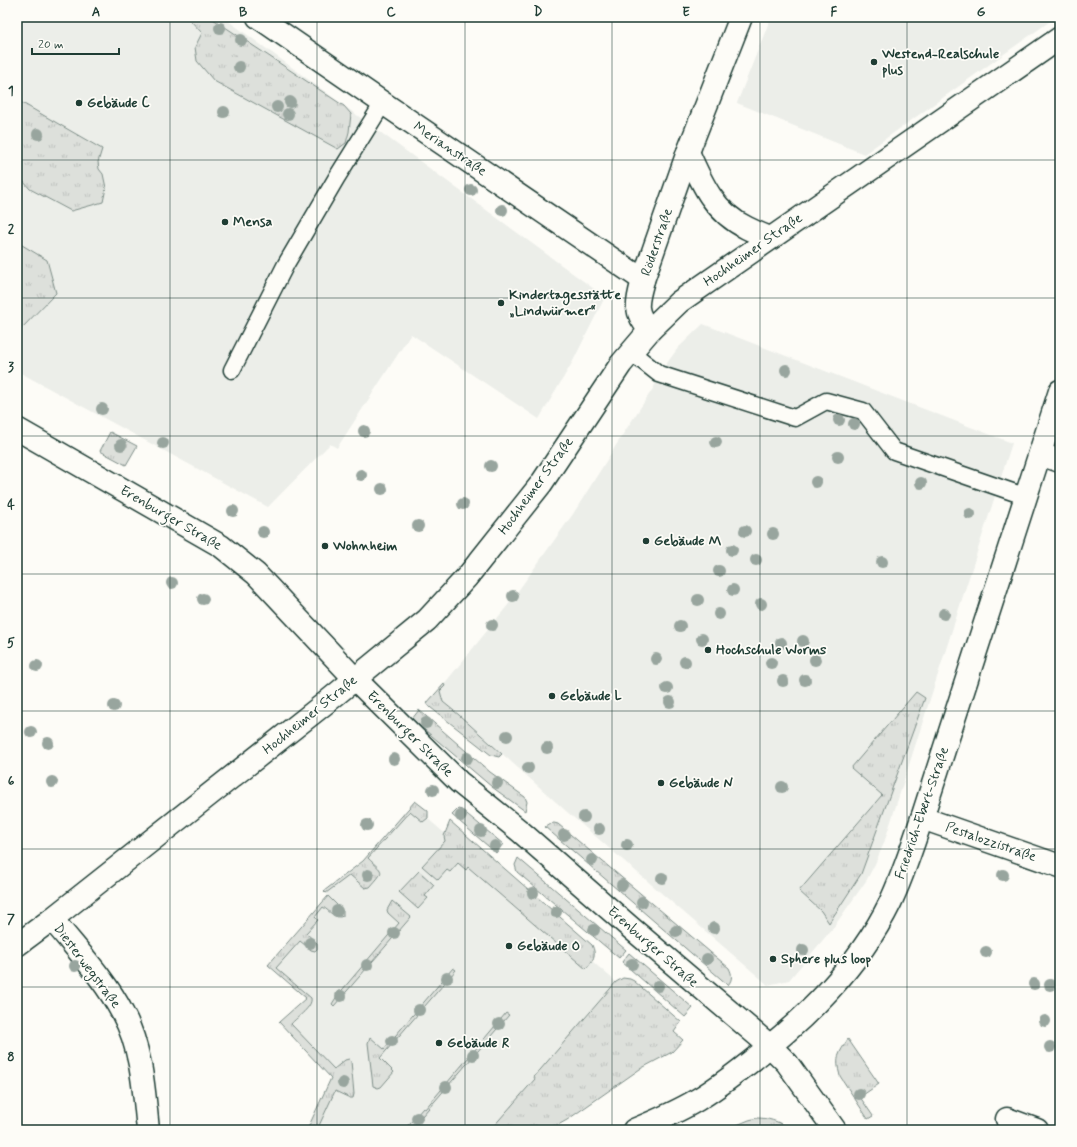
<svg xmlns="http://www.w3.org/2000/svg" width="1077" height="1147" font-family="Mynerve,sans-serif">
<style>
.built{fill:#eceee9}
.grass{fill:url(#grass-tufts);stroke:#7e8e88}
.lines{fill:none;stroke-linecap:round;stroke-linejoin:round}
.lane-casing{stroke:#1f3d34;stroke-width:19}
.street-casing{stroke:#1f3d34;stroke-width:25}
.secondary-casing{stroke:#1f3d34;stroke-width:25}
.lane{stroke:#fdfcf7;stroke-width:16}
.street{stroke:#fdfcf7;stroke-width:22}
.secondary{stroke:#fdfcf7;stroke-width:22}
.tree{fill:#98a59e}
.grid{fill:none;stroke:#1f3d34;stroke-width:1;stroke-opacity:0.55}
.poi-dot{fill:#1f3d34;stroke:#fdfcf7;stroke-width:1.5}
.labels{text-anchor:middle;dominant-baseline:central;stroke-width:3.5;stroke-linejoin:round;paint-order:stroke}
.poi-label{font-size:14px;font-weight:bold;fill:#1f3d34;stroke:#fdfcf7;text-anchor:start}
.street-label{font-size:14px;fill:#1f3d34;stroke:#fdfcf7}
.neatline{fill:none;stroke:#1f3d34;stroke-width:1.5}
.grid-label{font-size:13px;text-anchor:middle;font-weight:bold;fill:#1f3d34}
</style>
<defs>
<pattern id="grass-tufts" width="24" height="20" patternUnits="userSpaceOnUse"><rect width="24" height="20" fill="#dde0db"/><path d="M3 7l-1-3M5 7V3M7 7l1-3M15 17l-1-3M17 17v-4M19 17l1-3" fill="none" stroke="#bdc1bd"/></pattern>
</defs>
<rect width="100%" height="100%" fill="#fdfcf7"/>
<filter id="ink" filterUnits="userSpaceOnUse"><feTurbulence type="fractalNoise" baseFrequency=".025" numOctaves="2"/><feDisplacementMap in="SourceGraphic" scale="8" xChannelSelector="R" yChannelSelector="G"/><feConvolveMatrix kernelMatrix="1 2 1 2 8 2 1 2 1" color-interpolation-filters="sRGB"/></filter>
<g filter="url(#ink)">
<g class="built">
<polygon points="17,17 223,17 605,297 572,363 539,419 411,334 337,448 330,444 268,507 17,371"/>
<polygon points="771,17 1056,17 864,154 737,103"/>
<polygon points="703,324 1012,443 884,843 875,864 866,881 833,928 789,980 768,985 566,811 459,715 443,702 440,691 445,686 444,684 508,605 573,514 625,431 654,387 659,374 678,348"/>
<polygon points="412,805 683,1040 672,1052 640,1069 567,1120 549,1130 307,1130 331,1078 279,1022 306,998 268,965 328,896 324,891 363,861"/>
</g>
<g class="grass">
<polygon points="191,17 210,17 344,106 351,114 349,132 346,143 338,149 336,148 214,81 197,61 195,47 202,33 190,20"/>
<polygon points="17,100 102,149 98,162 99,169 103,174 106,188 103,202 71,211 30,189 23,181 17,177"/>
<polygon points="17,242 47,260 56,293 17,333"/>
<polygon points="110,432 137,446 126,465 100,451"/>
<polygon points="444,684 445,686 440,691 443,702 459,715 502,754 499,757 491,755 426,704"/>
<polygon points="916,692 925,698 861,874 829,923 821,911 799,891 882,795 851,768"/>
<polygon points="419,710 490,772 525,797 527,802 525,811 492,787 412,719"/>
<path d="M415,801L428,811V818L423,822L410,811L368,858C383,873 386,869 370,887L365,888L350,875L326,893L324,891L363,861Z"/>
<polygon points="458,809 462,810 503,844 496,853 452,815"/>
<path d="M450,821L592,945C597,955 593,961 586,969L468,867L466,870L458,863L450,872L447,870L438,880L422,866L445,841L444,836Z"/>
<path d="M554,823L558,824L729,968C732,974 733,979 728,985L545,827L549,824Z"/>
<polygon points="518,858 626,950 619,958 517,872 515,865"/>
<polygon points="419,871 434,885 425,896 428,898 418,909 399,892"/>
<path d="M328,896L343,911V916C335,920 330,911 323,907L315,917L318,920L306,933L317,943V949L315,951L311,950L300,941L276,968L311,998C313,1007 297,1017 291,1024L334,1069L345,1060L349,1059L351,1061L354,1094L353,1098H350L335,1091L317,1130H307L331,1078L279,1022L306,998L268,965Z"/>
<polygon points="392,901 411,917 334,1006 332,1004 337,996 399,923 388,913 387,910"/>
<polygon points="629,953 693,1008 685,1017 622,962"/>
<polygon points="453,968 456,970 380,1058 394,1072 381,1087 378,1088 373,1086 368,1043 370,1037 384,1049"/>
<polygon points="623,978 630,979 634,981 681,1022 674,1032 683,1040 672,1052 640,1069 567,1120 549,1130 482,1130 487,1127 492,1128 535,1079 534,1077 616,982"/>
<polygon points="506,1013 509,1015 410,1130 404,1130 423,1108 425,1109"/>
<path d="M848,1039L879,1084L860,1097L873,1116L868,1119L840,1076C835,1057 838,1055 848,1039Z"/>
<path d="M757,1118C768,1118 777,1121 787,1127L785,1130H725L749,1120Z"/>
</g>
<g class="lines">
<g class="lane-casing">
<g id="lane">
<polyline points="631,352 659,374 795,418 826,401 863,411 894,451 1027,497"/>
<polyline points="232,370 286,264 337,177 383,103"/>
</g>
</g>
<g class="street-casing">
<g id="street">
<polyline points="258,17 383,103 643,280"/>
<path d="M688,152C702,184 714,212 747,228C755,232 762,235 770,238"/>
<path d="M650,330C633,312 637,302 643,280L688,152L741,17"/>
<polyline points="17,429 221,546 256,574 355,679"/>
<polyline points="1040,454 1060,461"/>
<polyline points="922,818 1060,866"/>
<path d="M52,919C77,950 105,979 123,1014C142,1049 144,1092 148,1130"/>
<polyline points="1007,1119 1037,1130"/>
</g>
</g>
<g class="secondary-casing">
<g id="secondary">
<polyline points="355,679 459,782 521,832 631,928 770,1046 787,1063 835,1130"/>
<polyline points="17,945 52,919 328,701 427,620 467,577 541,484 621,364 650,330 679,302 1060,38"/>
<path d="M634,1130C656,1121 677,1112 697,1100C716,1089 732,1076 749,1063C805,1019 858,968 890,903C903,876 912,847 922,818L1060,391"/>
</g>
</g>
<use href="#lane" class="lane"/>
<use href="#street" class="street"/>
<use href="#secondary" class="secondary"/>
</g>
<g class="tree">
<circle cx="220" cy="28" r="6"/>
<circle cx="241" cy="40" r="6"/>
<circle cx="239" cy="67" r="6"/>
<circle cx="290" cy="102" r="6"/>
<circle cx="277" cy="107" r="6"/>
<circle cx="224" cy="112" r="6"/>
<circle cx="288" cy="114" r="6"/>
<circle cx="38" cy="134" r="6"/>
<circle cx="471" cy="190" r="6"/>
<circle cx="502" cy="210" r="6"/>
<circle cx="786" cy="370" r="6"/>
<circle cx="102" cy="409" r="6"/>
<circle cx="839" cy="420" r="6"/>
<circle cx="854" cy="424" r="6"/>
<circle cx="364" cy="431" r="6"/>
<circle cx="716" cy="442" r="6"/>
<circle cx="163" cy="443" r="6"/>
<circle cx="121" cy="445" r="6"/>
<circle cx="838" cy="457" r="6"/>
<circle cx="491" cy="466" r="6"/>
<circle cx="361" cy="475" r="6"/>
<circle cx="816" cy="482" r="6"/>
<circle cx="921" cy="483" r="6"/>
<circle cx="382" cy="489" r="6"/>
<circle cx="463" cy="504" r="6"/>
<circle cx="233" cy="511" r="6"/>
<circle cx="970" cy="514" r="6"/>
<circle cx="418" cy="526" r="6"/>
<circle cx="745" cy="531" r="6"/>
<circle cx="263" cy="532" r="6"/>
<circle cx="773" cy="534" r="6"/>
<circle cx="732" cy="550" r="6"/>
<circle cx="756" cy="560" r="6"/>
<circle cx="882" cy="562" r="6"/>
<circle cx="719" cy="571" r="6"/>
<circle cx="172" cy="583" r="6"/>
<circle cx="733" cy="590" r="6"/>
<circle cx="513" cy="596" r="6"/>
<circle cx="203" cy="599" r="6"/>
<circle cx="698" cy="600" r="6"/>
<circle cx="761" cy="604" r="6"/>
<circle cx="719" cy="614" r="6"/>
<circle cx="944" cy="614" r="6"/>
<circle cx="492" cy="625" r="6"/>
<circle cx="680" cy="626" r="6"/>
<circle cx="702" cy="639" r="6"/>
<circle cx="803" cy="641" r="6"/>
<circle cx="781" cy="643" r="6"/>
<circle cx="656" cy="659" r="6"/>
<circle cx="815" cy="660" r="6"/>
<circle cx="685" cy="662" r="6"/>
<circle cx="771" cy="663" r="6"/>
<circle cx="37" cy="666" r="6"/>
<circle cx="805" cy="680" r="6"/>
<circle cx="783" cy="681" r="6"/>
<circle cx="667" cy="688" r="6"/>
<circle cx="670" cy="702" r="6"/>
<circle cx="114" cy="706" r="6"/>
<circle cx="426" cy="723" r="6"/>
<circle cx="31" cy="732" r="6"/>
<circle cx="507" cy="736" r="6"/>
<circle cx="48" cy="743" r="6"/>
<circle cx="547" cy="748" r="6"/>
<circle cx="467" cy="758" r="6"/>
<circle cx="394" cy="759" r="6"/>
<circle cx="528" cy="768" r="6"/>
<circle cx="52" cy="782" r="6"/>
<circle cx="497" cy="783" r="6"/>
<circle cx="782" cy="787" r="6"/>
<circle cx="433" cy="790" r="6"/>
<circle cx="461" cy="816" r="6"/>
<circle cx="584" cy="817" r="6"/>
<circle cx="367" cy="825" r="6"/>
<circle cx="599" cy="829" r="6"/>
<circle cx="481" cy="831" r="6"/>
<circle cx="564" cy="835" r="6"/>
<circle cx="627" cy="845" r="6"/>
<circle cx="495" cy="846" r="6"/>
<circle cx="592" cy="860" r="6"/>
<circle cx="368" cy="875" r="6"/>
<circle cx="1003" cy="875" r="6"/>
<circle cx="662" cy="878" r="6"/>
<circle cx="622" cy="885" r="6"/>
<circle cx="533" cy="893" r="6"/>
<circle cx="642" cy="902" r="6"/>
<circle cx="337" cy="911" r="6"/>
<circle cx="556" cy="912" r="6"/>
<circle cx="714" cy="928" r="6"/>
<circle cx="594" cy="930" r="6"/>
<circle cx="676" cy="931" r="6"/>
<circle cx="394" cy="933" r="6"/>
<circle cx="310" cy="943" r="6"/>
<circle cx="803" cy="950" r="6"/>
<circle cx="986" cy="952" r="6"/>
<circle cx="707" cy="959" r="6"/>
<circle cx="632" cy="964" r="6"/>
<circle cx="367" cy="965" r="6"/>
<circle cx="75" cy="966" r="6"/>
<circle cx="447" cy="978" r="6"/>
<circle cx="1034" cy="984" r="6"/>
<circle cx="1050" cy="985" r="6"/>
<circle cx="658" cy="986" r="6"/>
<circle cx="341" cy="996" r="6"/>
<circle cx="419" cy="1010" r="6"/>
<circle cx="1045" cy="1021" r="6"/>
<circle cx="499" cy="1024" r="6"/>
<circle cx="392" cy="1041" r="6"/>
<circle cx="1050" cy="1047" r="6"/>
<circle cx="473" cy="1055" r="6"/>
<circle cx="343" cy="1083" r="6"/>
<circle cx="446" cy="1087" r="6"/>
<circle cx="859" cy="1094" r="6"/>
<circle cx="417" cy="1118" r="6"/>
</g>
</g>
<path class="grid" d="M170,17V1130M317,17V1130M465,17V1130M612,17V1130M760,17V1130M907,17V1130M17,160H1060M17,298H1060M17,436H1060M17,574H1060M17,711H1060M17,849H1060M17,987H1060"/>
<g class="poi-dot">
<circle cx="874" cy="62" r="4"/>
<circle cx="79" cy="103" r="4"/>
<circle cx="225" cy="222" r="4"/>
<circle cx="501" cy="303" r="4"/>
<circle cx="646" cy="541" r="4"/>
<circle cx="325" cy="546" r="4"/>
<circle cx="708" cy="650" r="4"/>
<circle cx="552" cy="696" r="4"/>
<circle cx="661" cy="783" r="4"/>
<circle cx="509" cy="946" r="4"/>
<circle cx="773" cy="959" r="4"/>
<circle cx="439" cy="1043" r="4"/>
</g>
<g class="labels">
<g class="poi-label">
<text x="882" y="54">Westend-Realschule<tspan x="882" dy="16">plus</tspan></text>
<text x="87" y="103">Gebäude C</text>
<text x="233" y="222">Mensa</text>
<text x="509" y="295">Kindertagesstätte<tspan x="509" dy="16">„Lindwürmer“</tspan></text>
<text x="654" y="541">Gebäude M</text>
<text x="333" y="546">Wohnheim</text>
<text x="716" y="650">Hochschule Worms</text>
<text x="560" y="696">Gebäude L</text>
<text x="669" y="783">Gebäude N</text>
<text x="517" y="946">Gebäude O</text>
<text x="781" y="959">Sphere plus loop</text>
<text x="447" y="1043">Gebäude R</text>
</g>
<g class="street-label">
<text transform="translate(450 149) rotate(34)">Merianstraße</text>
<text transform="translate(657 242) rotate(-71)">Röderstraße</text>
<text transform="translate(753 250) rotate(-35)">Hochheimer Straße</text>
<text transform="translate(536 486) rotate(-54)">Hochheimer Straße</text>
<text transform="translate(171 518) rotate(30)">Erenburger Straße</text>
<text transform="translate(310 715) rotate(-39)">Hochheimer Straße</text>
<text transform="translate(410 734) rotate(45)">Erenburger Straße</text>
<text transform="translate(922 813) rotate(-71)">Friedrich-Ebert-Straße</text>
<text transform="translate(991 842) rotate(19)">Pestalozzistraße</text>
<text transform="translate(653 947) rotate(41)">Erenburger Straße</text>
<text transform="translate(87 966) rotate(53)">Diesterwegstraße</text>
</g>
</g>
<rect width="1077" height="1147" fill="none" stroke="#fdfcf7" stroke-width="44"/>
<path d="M32 48v6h87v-6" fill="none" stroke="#1f3d34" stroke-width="2"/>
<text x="38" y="48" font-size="12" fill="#1f3d34" stroke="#fdfcf7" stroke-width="3" paint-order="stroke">20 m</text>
<rect x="22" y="22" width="1033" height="1103" class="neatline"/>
<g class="grid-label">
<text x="96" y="16">A</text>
<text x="243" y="16">B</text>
<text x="391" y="16">C</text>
<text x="538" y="16">D</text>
<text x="686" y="16">E</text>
<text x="834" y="16">F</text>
<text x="981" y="16">G</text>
<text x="11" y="95">1</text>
<text x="11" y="233">2</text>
<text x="11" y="371">3</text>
<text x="11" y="509">4</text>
<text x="11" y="647">5</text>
<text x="11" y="785">6</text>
<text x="11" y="923">7</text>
<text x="11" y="1061">8</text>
</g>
</svg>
